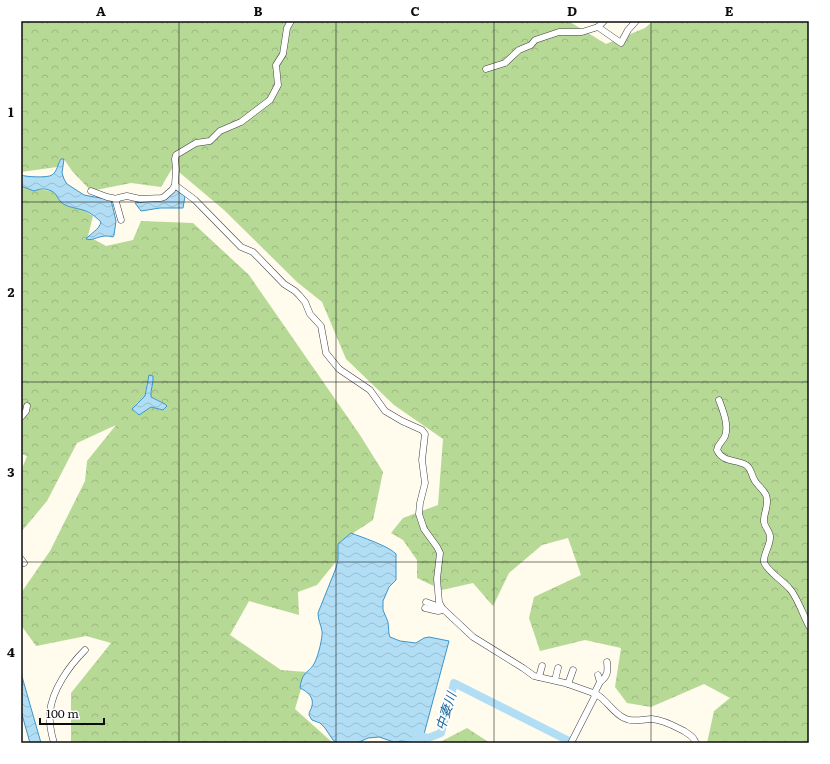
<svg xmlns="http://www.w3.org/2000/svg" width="830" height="764" font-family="Literata,'Noto Sans JP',serif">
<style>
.forest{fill:url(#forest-crowns);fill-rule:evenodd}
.water{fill:url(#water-waves);stroke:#3a96cc}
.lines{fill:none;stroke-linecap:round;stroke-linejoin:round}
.river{stroke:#b2def5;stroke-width:8}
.minor-casing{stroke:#404040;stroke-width:7}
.minor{stroke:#fff;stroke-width:6}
.grid{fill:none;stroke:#0d0d0d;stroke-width:1;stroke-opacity:0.55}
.labels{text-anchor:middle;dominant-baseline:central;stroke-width:4;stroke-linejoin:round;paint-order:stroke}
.water-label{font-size:13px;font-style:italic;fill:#17679d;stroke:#fff}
.neatline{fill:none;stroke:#0d0d0d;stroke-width:1.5}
.grid-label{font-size:13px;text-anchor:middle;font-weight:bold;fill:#0d0d0d}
</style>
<defs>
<pattern id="forest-crowns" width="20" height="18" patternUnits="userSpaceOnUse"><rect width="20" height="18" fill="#b7d996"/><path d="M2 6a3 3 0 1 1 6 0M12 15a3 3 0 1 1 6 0" fill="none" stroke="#9cb980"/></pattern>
<pattern id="water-waves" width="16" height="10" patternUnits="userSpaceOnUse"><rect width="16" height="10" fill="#b2def5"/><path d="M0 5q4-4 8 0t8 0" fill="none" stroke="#98bdd1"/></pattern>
</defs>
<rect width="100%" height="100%" fill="#fffbed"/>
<g class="forest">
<polygon points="21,21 573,21 570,22 606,44 645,28 653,21 809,21 809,743 707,743 714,711 730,698 704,684 651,707 627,703 615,687 621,648 585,640 540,651 529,618 534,597 581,575 568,538 542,545 509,573 493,606 473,583 442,590 417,578 417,560 403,540 391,533 403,518 438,505 443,439 394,405 346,359 322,302 297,282 224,210 173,167 161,187 131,183 91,191 72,171 64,159 57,167 21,172"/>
<path d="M21,182L26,188L53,191L93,216L88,236L106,246L133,240L141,221L193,223L249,275L360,435L383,472L373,520L341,541L338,559L317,585L298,592L299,615L249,601L230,635L281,670L306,672L295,709L333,743H71V693L111,643L86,636L36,646L21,625V593L50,551L85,481L87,461L116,425L77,443L47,501L21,532V471L27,456L21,454ZM150,375L153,381L151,391V397L164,403L165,409L161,410L151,407L137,414L133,410L136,404L145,396L147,382Z"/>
<polygon points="467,728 490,743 432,743 442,741"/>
</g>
<g class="water">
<path d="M61,159H64L62,173L64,179L67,184L84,195L111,200L116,221L114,235L113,237C100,233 94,242 86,239C91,233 99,230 101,222C97,218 91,213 86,211C78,208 69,208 62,203C57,199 57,192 49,190C44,188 39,189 34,191L21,186V175C26,177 48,178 52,175C57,172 58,163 61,159Z"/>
<polygon points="176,190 185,196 183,208 160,208 141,211 135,203 166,199"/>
<path d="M149,375L153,376C154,383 150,390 151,397L165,404L167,406L163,410L151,407L139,415L132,409L145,396Z"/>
<path d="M351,533C361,537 389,546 396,554V580L389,587L383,601V610L388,622L389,634L390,637L400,641L416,643L424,638L429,637L449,641L424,734L426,740L424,743H413L402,741L394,742L379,737L368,738L357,743H338L333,740L325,728L320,723L312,720L309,715C309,711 311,710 312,706C314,697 308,692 300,688C302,670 309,674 315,662C318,656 323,637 322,631C321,625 318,620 318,613L336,568L338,559V544Z"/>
<polygon points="21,673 41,743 30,743 21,711"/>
</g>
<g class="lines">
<polyline class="river" points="415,734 428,738 441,733 454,683 573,743"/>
<g class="minor-casing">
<g id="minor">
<polyline points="598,27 604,21"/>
<polyline points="486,69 505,63 519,50 531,45 535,40 559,32 582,32 598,27 621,43 628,30 636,21"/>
<path d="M175,185L195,200L241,247L253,252L284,284L295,291L299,295L305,302L310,314L321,326L326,353L339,369L370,390L385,411L402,421L422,430L425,434L422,460L425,483L420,503L419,514L424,529L437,547L440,553L437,579L439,602L442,608L473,637L523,668L534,676L565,683L596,694C607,700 613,713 624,718C633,723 643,719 652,719C664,720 674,726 684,731C688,734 693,736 695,741L694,743"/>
<polyline points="91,191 107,197 117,199"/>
<polyline points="121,220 116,202 118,198 127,196 140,199 161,198 164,197 172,190 175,185 176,169 175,159 176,155 196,143 210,141 220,131 241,122 270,100 278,85 276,65 283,54 287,28 291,21"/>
<path d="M719,400C723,411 729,425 725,436C723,442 718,443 717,450C723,463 736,459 746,465C752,469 751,475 755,481C758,486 763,489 766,495C770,505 763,513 764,522C765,528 771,532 770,538C770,546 763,555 764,562C766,570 783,581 789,588C797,596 803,615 809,626"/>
<polyline points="21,417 26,411 27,406"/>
<polyline points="21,559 24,563"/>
<polyline points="426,602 442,608"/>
<polyline points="425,608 438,611 443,610"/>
<polyline points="539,677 542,666"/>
<polyline points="555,680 558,668"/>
<path d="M600,682C608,676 608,671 607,662"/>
<polyline points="568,684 573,670"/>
<polyline points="594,694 600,682 598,675"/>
<path d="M54,743C51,733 49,722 50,712C52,690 69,666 85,650"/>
<polyline points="571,743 596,694"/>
</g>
</g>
<use href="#minor" class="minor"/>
</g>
<path class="grid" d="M179,21V743M336,21V743M494,21V743M651,21V743M21,202H809M21,382H809M21,562H809"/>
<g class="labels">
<g class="water-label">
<text transform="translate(445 711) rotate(-72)">中妻川</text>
</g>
</g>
<rect width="830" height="764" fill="none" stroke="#ffffff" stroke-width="44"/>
<path d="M40 718v6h64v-6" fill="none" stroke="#0d0d0d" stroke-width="2"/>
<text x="46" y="718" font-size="12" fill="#0d0d0d" stroke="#ffffff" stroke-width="3" paint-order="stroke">100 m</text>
<rect x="22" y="22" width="786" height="720" class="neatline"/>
<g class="grid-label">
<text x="101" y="16">A</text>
<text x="258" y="16">B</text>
<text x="415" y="16">C</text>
<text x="572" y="16">D</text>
<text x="729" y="16">E</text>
<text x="11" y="117">1</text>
<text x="11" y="297">2</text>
<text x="11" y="477">3</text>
<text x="11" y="657">4</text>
</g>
</svg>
